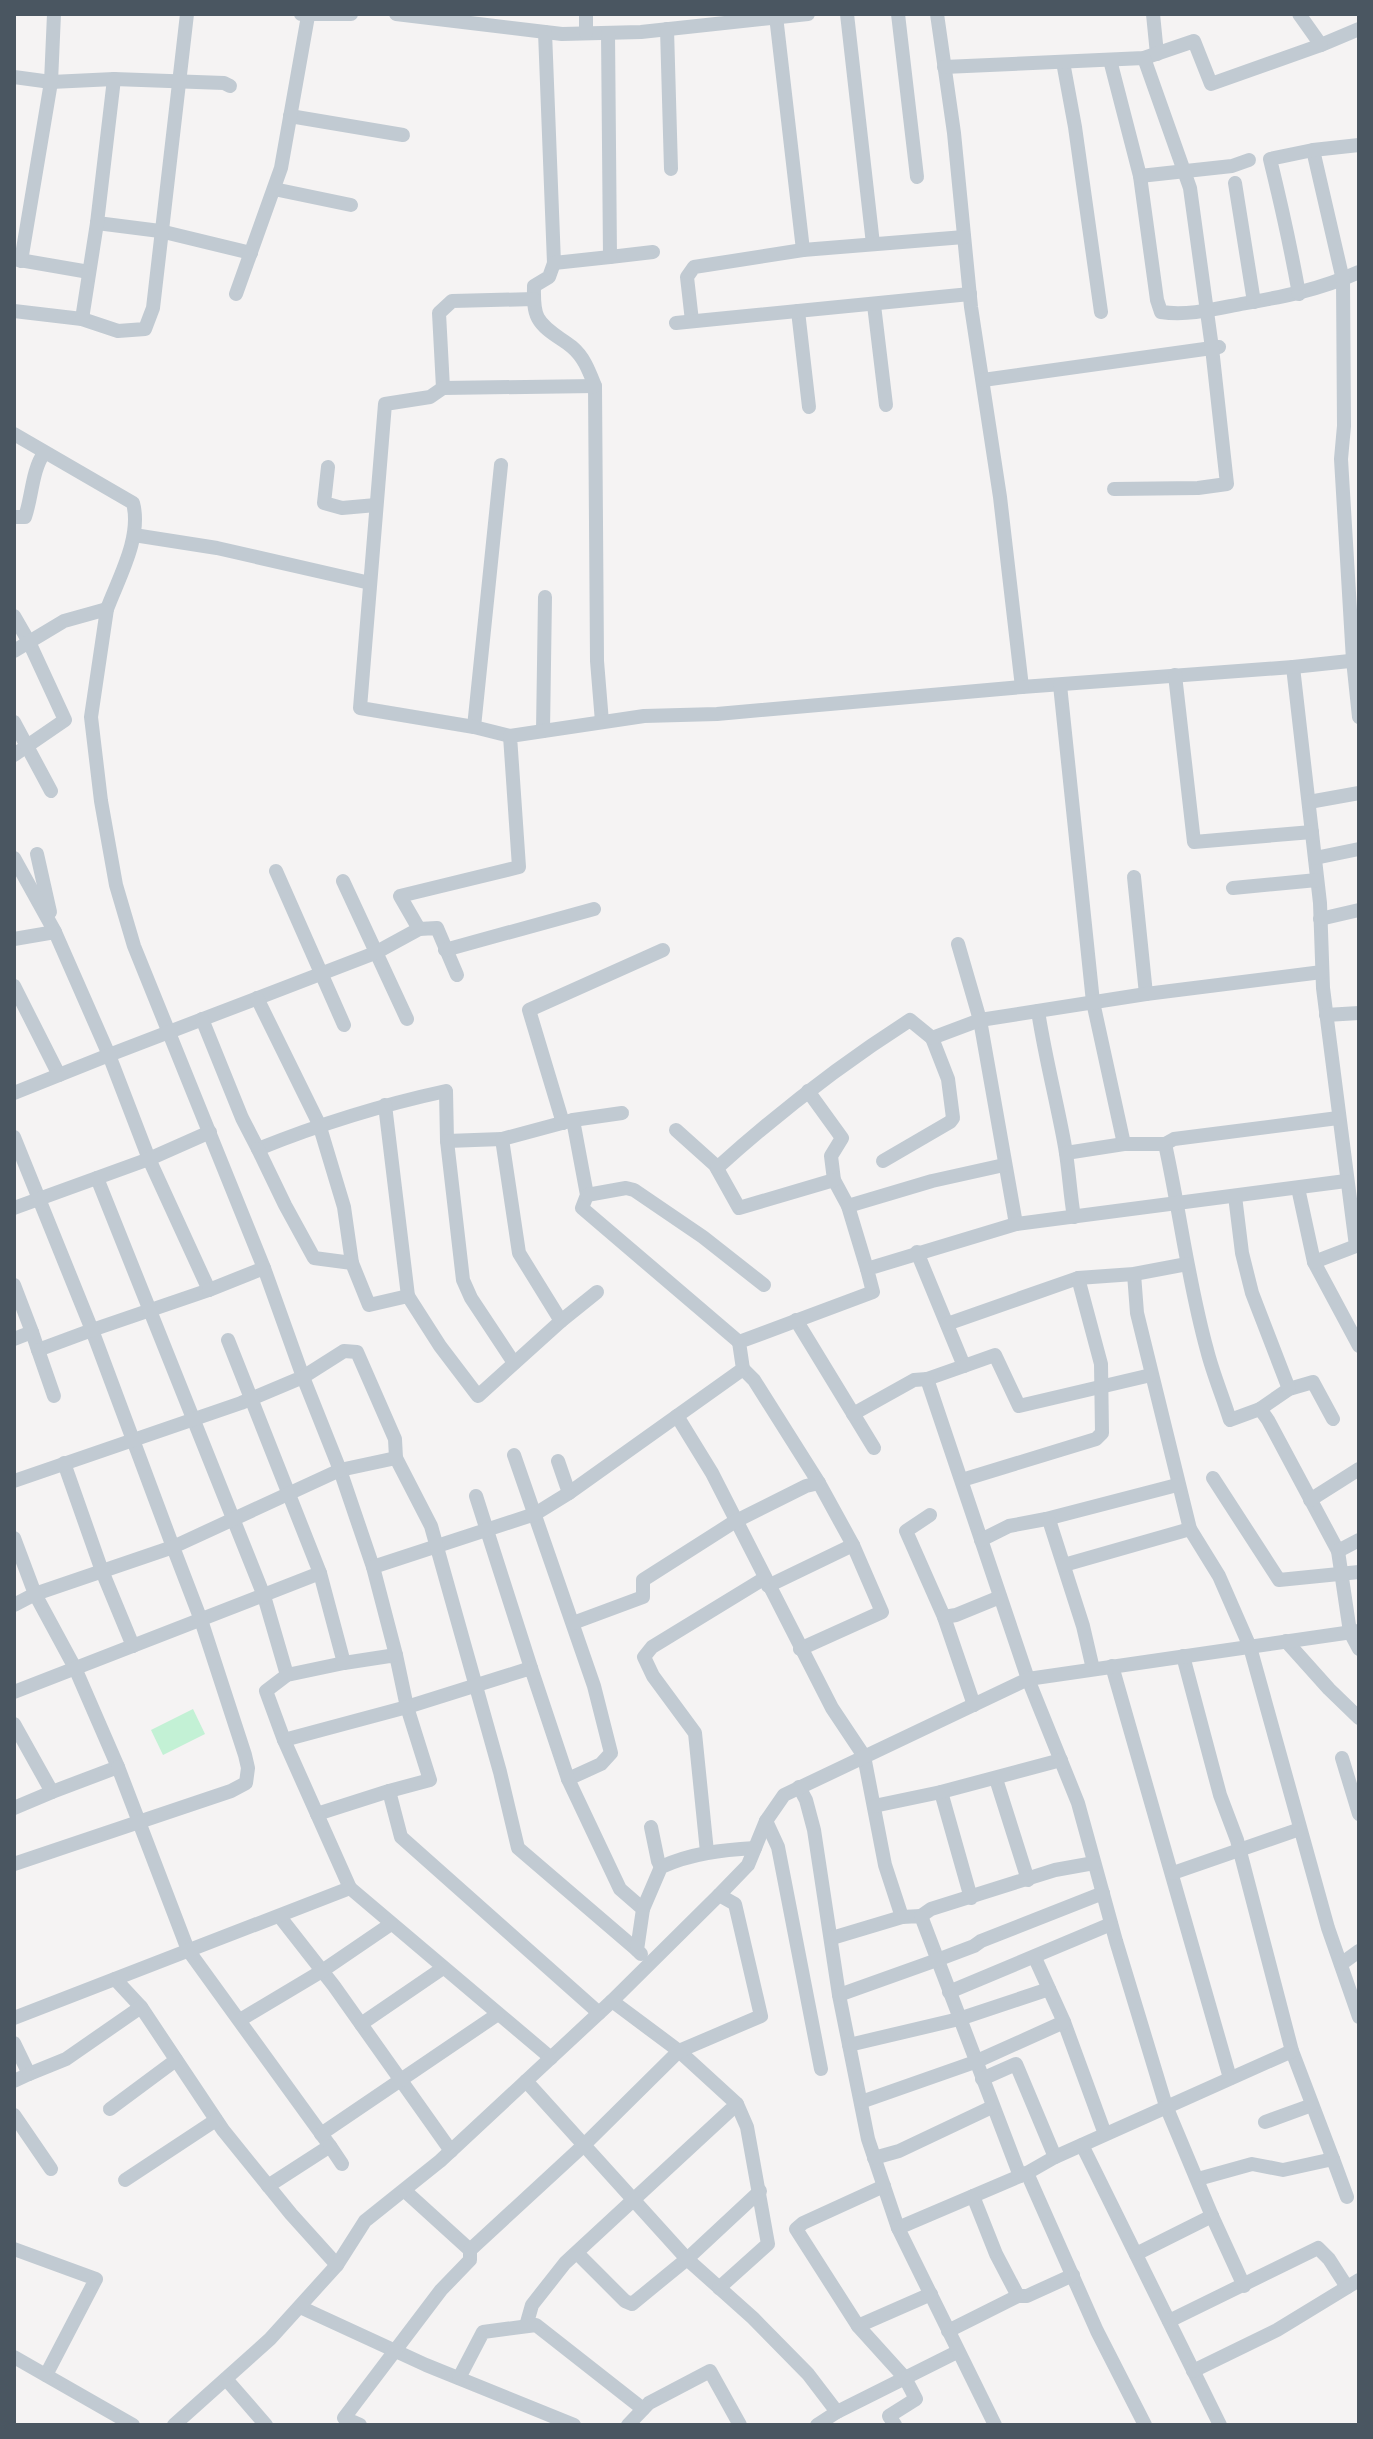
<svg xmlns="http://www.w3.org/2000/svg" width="1373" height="2439" font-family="'Varela Round',sans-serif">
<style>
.green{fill:#c3f1d5}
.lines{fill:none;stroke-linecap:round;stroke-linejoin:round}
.minor{stroke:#c1cad2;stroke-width:14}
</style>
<rect width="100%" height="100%" fill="#f5f3f3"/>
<polygon class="green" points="193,1709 205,1734 163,1755 151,1730"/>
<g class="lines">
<g class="minor">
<polyline points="301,14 351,14"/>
<polyline points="396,14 562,34 641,32 808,14"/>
<polyline points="586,14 586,33"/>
<polyline points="847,14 873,244"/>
<polyline points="898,14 917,177"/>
<polyline points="937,14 954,133 971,307 1000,497 1022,687 1293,667 1320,903 1323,988 1356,1246 1314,1262 1359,1346"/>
<polyline points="1153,14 1157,54"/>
<polyline points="1299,14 1321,45 1359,29"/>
<polyline points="776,16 803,250 964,237"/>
<polyline points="667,29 671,169"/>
<path d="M545,32L554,263L549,277L534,286C534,295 533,309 538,318C545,331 561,338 572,347C584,357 589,371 595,386L597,661L602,722"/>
<path d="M1110,60L1140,176L1157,300L1161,312C1188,316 1215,309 1241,304C1282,297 1319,290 1359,272"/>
<polyline points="1063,62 1075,127 1101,312"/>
<polyline points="944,67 1144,58 1194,41 1211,84 1321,45"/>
<polyline points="14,77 51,82 114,79 224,83 230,86"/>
<polyline points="290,116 403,135"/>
<polyline points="1313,150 1343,280 1344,426 1341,459 1353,660 1359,717"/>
<polyline points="1140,176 1232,166 1249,160"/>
<polyline points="1235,183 1254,302"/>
<polyline points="274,189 351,205"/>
<polyline points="97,223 160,231 251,253"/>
<polyline points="610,257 653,252"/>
<polyline points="14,259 89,272"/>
<polyline points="21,261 51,82 54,14"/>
<polyline points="554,263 610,257 608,33"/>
<polyline points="236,294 281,168 308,16"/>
<path d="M1299,294C1291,249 1281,204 1270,159L1313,150L1359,145"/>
<polyline points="874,305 886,405"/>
<polyline points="14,311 82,319 118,331 145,329 153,308 187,14"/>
<polyline points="798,311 809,407"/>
<polyline points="82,319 97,223 114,79"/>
<polyline points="692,321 687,277 694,267 803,250"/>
<polyline points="676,323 970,294"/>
<polyline points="983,380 1219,347"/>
<polyline points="443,388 439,313 452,301 534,299"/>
<path d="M14,434L133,503C142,537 119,577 107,609"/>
<polyline points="501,465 474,727 510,736"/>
<polyline points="328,467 324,503 342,508 376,505"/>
<polyline points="1114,489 1198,488 1227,484 1212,348 1190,188 1144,58"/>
<path d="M14,517H25C32,497 32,470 44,453"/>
<polyline points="134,535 217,548 370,583"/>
<polyline points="14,616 29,642 65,720 14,755"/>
<polyline points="14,651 64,621 107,609 91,717 101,801 116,885 134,946 264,1268"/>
<polyline points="1293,667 1359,660"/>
<polyline points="1175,675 1194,842 1312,832"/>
<polyline points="1060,685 1093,1002 1124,1144"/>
<polyline points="14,722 51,791"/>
<polyline points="474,727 360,708 385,404 430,397 443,388 595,386"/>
<polyline points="543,731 545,597"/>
<polyline points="1309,802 1359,793"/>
<polyline points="37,854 50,912"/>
<polyline points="14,858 55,932"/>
<polyline points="1315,858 1359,849"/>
<polyline points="276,871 344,1025"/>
<polyline points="1134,877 1146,994"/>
<polyline points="343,881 407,1019"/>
<polyline points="1233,888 1317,880"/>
<polyline points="1320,919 1359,910"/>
<polyline points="419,929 437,928 457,975"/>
<polyline points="14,939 55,932 109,1055 375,953 419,929 400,896 519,867 510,736 644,716 717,714 1022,687"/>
<polyline points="958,944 980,1020 1016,1224"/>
<polyline points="445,950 594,909"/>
<polyline points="14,986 59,1075"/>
<polyline points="257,998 319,1124 344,1207 352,1263"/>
<path d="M1038,1011C1045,1057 1057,1102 1065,1147C1069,1170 1070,1194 1074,1217"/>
<polyline points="1326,1015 1359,1013"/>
<path d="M202,1019L242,1118L258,1149C320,1124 381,1105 446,1091L447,1141L502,1139"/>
<polyline points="808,1091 842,1138 831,1156 834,1180 848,1206 867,1269"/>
<polyline points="14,1093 109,1055 149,1159 209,1290 92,1330 173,1547 35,1594 14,1605"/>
<polyline points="385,1105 408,1296"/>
<polyline points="573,1120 622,1113"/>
<polyline points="563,1123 529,1010 663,950"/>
<polyline points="676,1130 715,1165 739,1208 834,1180"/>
<polyline points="14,1137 92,1330 38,1350 32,1332 14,1339"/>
<polyline points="447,1141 463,1280 471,1298 514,1363"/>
<path d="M1165,1144C1180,1212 1188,1282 1207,1350C1213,1374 1223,1397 1230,1420L1260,1409L1289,1389L1313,1382L1333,1419"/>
<polyline points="258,1149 285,1205 314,1258 352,1263 369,1305 408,1296 440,1346 478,1396 561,1321 519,1253 502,1139 573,1120 587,1195 582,1208 739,1342"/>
<polyline points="1066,1153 1124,1144 1165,1144 1174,1139 1338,1118"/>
<polyline points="883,1161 950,1122 953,1118 948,1079 932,1038"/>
<path d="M717,1168C778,1113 841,1064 910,1020L932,1038L980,1020L1146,994L1322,972"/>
<polyline points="97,1178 264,1596 287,1675"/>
<polyline points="1298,1188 1314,1262"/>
<polyline points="587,1195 626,1188 634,1190 703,1237 764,1285"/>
<polyline points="1235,1196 1242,1253 1252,1293 1289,1389"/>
<polyline points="848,1206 932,1181 1004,1165"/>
<polyline points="14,1208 149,1159 210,1132"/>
<polyline points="917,1252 964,1366 927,1379 1028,1679 1078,1803 1116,1941 1166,2106 1212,2216 1244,2286"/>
<polyline points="1134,1274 1137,1313 1190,1529 1219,1576 1250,1647 1328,1928 1359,2017"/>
<polyline points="14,1285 32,1332"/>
<polyline points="796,1320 874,1448"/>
<polyline points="561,1321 597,1292"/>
<polyline points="947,1324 1078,1278 1134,1274 1187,1264"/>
<polyline points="38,1350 54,1396"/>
<polyline points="964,1366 995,1355 1019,1406 1151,1375"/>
<polyline points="743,1369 754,1380 819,1483 853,1545 882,1612 800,1649"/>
<polyline points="1260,1409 1268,1420 1338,1551 1350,1632 1359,1649"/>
<polyline points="853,1414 914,1380 927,1379"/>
<polyline points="677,1416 712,1473 832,1708 864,1756 885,1865 902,1917 921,1916 1020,2176"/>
<polyline points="514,1455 594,1686 611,1753 601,1764 568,1779"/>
<polyline points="64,1463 102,1571 133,1646"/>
<polyline points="1213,1478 1279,1580 1359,1572"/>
<polyline points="962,1480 1096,1439 1102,1433 1101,1364 1078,1278"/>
<polyline points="14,1481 241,1403 303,1377 264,1268 209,1290"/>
<polyline points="569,1493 743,1369 739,1342 873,1292 867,1269 1016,1224 1346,1181"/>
<polyline points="476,1496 531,1668"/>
<polyline points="1310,1500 1359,1469"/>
<polyline points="930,1515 906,1531 944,1617 974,1705"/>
<polyline points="1046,1519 1177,1485"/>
<polyline points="14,1538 35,1594 75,1668 118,1767 52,1792"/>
<polyline points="981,1540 1009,1526 1046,1519 1050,1523 1083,1626 1093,1669"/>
<polyline points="1338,1551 1359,1540"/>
<polyline points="1064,1565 1190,1529"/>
<polyline points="373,1567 340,1470 396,1458"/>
<polyline points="320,1573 344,1663 396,1655 407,1707 430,1780 389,1791"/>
<polyline points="768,1586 853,1545"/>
<polyline points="944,1617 956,1615 1000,1597"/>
<polyline points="573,1623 643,1597 643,1580 734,1522 806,1486 819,1483"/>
<polyline points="1286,1641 1329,1689 1359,1718"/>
<polyline points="396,1655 373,1567 535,1514 569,1493 558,1461"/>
<polyline points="1183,1656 1220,1795 1237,1840 1292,2051 1333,2159"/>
<polyline points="1112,1666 1230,2078"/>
<polyline points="14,1692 320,1573 228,1340"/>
<polyline points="14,1724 52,1792 14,1808"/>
<polyline points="284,1740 266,1691 287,1675 344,1663"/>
<polyline points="1342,1758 1359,1814"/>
<polyline points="118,1767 188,1950 330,2146 268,2186"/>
<polyline points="996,1779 1028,1880"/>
<polyline points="799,1787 806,1800 814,1830 839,1995 868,2139 898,2228"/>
<polyline points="941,1792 971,1898"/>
<polyline points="874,1806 941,1792 1061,1760"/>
<polyline points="317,1814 389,1791 401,1837 599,2013"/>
<polyline points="766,1821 778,1847 821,2069"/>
<polyline points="651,1827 658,1861 661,1867"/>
<polyline points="707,1852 695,1733 653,1676 644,1657 652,1647 765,1578"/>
<polyline points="14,1864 231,1791 246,1783 248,1768 245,1755 201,1620 173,1547 340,1470 303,1377 344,1351 357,1352 395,1439 396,1458 431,1526 500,1772 518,1848 637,1950"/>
<polyline points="1173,1873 1300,1829"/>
<polyline points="350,1888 284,1740 407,1707 531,1668 568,1779 620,1889 643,1909 637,1950 641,1954"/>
<path d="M643,1909L661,1867C692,1853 722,1850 755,1848"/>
<polyline points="921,1916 931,1909 1055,1870 1094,1863"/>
<polyline points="280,1917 334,1986 451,2151"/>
<polyline points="832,1938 902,1917"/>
<polyline points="1035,1958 1064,2022 1105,2134"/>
<polyline points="1341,1964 1359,1951"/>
<polyline points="115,1979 141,2007"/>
<polyline points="949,1992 1111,1924"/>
<polyline points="839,1995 937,1960 974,1946 981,1941 1103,1893"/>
<polyline points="14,2018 350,1888 551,2058"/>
<polyline points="240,2020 322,1971 391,1924"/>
<polyline points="361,2024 443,1968"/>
<polyline points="14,2043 29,2074 14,2081"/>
<polyline points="849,2045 959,2019 1049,1989"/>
<polyline points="29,2074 66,2059 141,2007 223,2130 291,2214 337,2265"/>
<polyline points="982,2079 1016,2064 1055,2157"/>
<polyline points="526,2081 687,2259 753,2318 808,2374 837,2412"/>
<polyline points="861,2102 975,2062 1064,2022"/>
<polyline points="110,2109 176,2060"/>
<polyline points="14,2115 51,2169"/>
<polyline points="1265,2122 1312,2105"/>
<polyline points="321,2134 498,2014"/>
<polyline points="1082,2145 1220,2425"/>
<polyline points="330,2146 342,2164"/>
<polyline points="874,2158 899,2151 992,2107"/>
<polyline points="1027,2173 1097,2331 1145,2425"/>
<polyline points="1198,2179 1252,2164 1283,2170 1333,2159 1347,2197"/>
<polyline points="125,2180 216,2120"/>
<polyline points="884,2186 803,2223 796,2229 858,2326 905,2378 916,2399 889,2416 895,2425"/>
<polyline points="405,2191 470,2250"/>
<polyline points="973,2196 996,2254 1018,2296"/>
<polyline points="14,2249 96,2279 46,2375"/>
<polyline points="577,2253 625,2301 632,2304 687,2259 760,2191"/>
<polyline points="1136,2254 1212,2216"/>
<polyline points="719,2288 768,2244 747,2127 737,2104"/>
<polyline points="300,2307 426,2365 574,2425"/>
<polyline points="1169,2321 1318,2248 1329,2259 1347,2287"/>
<polyline points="526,2326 532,2305 565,2263 737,2104 679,2051 612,2001"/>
<polyline points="858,2326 931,2294"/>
<polyline points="948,2331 1018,2296 1027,2296 1073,2275"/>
<polyline points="14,2357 133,2425"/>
<polyline points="1193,2371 1277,2330 1359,2280"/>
<polyline points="459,2378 483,2332 536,2325 643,2409"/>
<polyline points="226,2379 266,2425"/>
<polyline points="174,2425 270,2339 337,2265 365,2221 440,2161 612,2001 719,1895 748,1865 766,1821 784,1795 1028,1679 1359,1631"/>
<polyline points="360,2425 344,2418 441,2290 470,2260 470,2250 585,2144 679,2051 761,2016 735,1904 719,1895"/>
<polyline points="628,2425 649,2403 710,2371 740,2425"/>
<polyline points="817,2425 837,2412 957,2352"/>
<polyline points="995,2425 898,2228 1027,2173 1055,2157 1292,2051"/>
</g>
</g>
<rect width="1373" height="2439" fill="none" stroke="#4a5661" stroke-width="32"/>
</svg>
